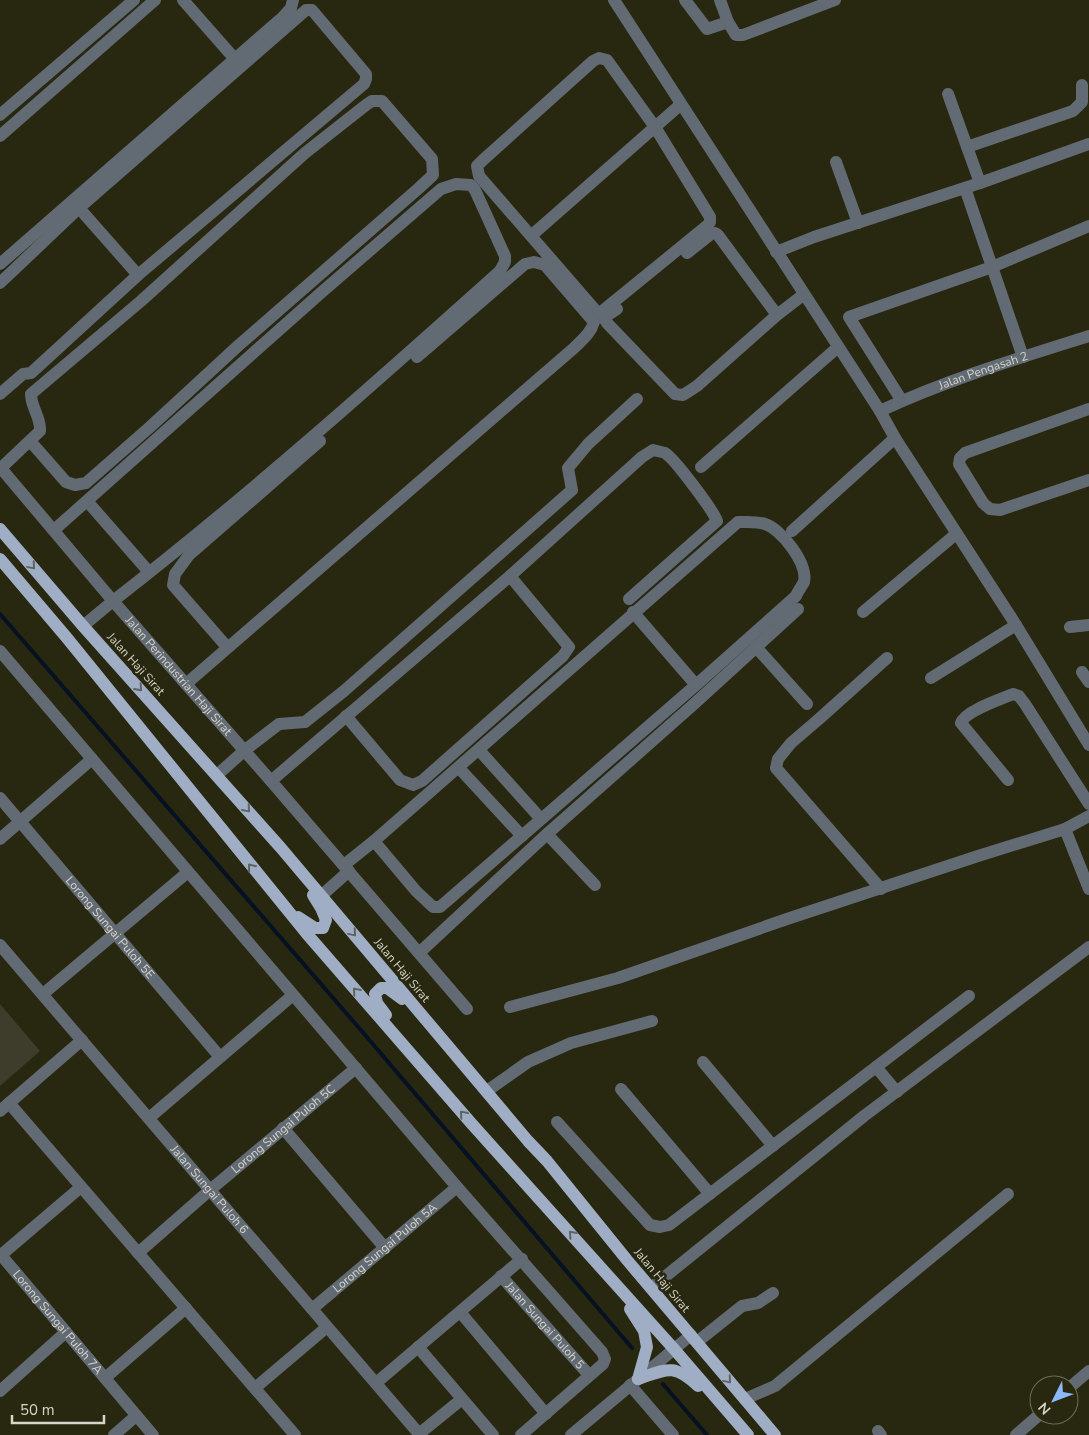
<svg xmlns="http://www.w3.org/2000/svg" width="1089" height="1435" font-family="'Nunito Sans',sans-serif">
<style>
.green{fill:#3e3d2b}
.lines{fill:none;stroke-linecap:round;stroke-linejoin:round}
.stream{stroke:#061224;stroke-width:4}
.minor{stroke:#626a74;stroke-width:12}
.major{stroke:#9faec4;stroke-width:12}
.oneway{stroke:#5e6461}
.labels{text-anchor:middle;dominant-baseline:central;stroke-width:5;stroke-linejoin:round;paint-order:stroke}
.street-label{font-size:12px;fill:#d6d6c8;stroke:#282710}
</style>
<rect width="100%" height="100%" fill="#282710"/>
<polygon class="green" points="0,1004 40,1051 0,1086"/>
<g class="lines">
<g class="stream">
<polyline points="0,614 360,1029 632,1348"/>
<polyline points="663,1384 707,1435"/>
</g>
<g class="minor">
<polyline points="183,0 234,58"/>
<polyline points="614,0 880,411 895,438 1016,625 1089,745"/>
<polyline points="685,0 707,29 728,22 736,35 743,35 835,0"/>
<polyline points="720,0 728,22"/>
<polyline points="948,94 980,183"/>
<polyline points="0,115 134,0"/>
<polyline points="0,136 155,0"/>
<polyline points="967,147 1073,111 1082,102 1082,85"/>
<polyline points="836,162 858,223"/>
<polyline points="965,188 1023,357"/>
<polyline points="79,208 138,275"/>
<polyline points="532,235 655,127 710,217 710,222 708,225 600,313 596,311 479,176 477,166 483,160 593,61 599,58 607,60 655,127 680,105"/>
<polyline points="776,252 814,237 980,183 1089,144"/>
<polyline points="687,253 711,234 715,233 718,235 777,315"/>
<polyline points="0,264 283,17 291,8 293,0"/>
<polyline points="0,283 79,208 306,10 312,10 366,74 366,79 364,84 138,275 31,373 23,374 0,394"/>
<polyline points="617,309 608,315 605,320 607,323 675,394 683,395 697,386 777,315 803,295"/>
<polyline points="902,401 849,317 992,267 1089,226"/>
<polyline points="1089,409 965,453 960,458 959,464 983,503 990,509 1000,510 1089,480"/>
<path id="s1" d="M880,411C946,380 1019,358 1089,336"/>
<polyline points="0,467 113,601 83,626"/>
<polyline points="701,467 837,348"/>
<path d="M0,469L40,431C41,417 31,408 31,394L141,301L305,153L366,105L372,101H382L432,159L433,175L419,188L239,345L150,427L86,483L75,485L66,482L30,441"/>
<polyline points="87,501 149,572"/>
<path d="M738,522C746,522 756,521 765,524C781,529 808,563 804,582C802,586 798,591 796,596L696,685L440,907H433L416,891L374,841Z"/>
<path id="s2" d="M54,530L323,291L441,189L456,184L471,185L475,190L505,256V262L500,271C374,384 247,497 113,601L271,781L467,1009"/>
<polyline points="792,531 895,438"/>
<polyline points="633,612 696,685"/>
<polyline points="863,612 956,534"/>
<polyline points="1070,627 1089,625"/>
<polyline points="227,647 173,585 175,574 189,555 320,441"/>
<polyline points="756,647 807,704"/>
<polyline points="0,651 457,1187 602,1352 605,1359 603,1364 521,1435"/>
<polyline points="1082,672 1089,682"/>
<polyline points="931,678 1016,625"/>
<path d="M186,684L574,348C582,340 591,333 594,322L545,265L534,262L525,264L417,357"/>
<polyline points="346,716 400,780 413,785 422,781 563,656 569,647 510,576"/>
<polyline points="479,750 541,819"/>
<polyline points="459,768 522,836"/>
<polyline points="217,775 245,750 279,724 305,722 344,691 572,490 568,468 588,444 637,399"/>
<path d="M1008,780L961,723C965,711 1001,699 1013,694L1019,696L1025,704L1089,804"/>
<path d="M271,781L510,576L642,457L653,450C657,451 662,452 665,453C674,458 713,510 717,521L629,599"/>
<path id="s3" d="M0,798L220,1057"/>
<polyline points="1065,829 1089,889"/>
<polyline points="547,834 595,885"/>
<polyline points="0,839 92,759"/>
<polyline points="344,865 374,841"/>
<polyline points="881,889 776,768 778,759 791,743 819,719 887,658"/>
<polyline points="321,896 349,871"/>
<path id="s4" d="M0,945L420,1435"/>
<polyline points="419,953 547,834 694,704 798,609"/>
<polyline points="43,994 188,872"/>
<polyline points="510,1007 618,978 787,919 978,856 1065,829 1089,816"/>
<polyline points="703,1062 773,1146"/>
<polyline points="621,1089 710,1194"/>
<polyline points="487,1091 528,1062 571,1043 652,1021"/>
<polyline points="897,1092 876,1067 969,996"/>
<polyline points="9,1103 295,1435"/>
<polyline points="0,1111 82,1040"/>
<polyline points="149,1118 293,995"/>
<polyline points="557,1122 650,1225 660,1227 669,1225 876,1067"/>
<polyline points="283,1128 385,1248"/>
<path id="s5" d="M138,1253L210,1190L356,1068"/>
<path id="s6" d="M1,1255L153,1435"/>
<polyline points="0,1256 81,1187"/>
<path id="s7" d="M501,1276L589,1375"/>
<polyline points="651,1288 864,1116 1089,947"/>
<path id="s8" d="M312,1309L457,1187"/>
<polyline points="460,1312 546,1414"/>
<polyline points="697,1342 742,1306 758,1303 773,1293"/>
<polyline points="418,1347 493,1435"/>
<polyline points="105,1378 186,1308"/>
<polyline points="376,1383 522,1259"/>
<polyline points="630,1385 673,1435"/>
<polyline points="255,1388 327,1327"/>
<polyline points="1069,1388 1089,1371"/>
<polyline points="0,1391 66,1332"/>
<polyline points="745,1399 775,1386 1008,1194"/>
<polyline points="878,1431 881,1435"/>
<polyline points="419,1434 462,1399"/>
<polyline points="114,1435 136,1416"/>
<polyline points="571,1435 691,1335"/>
<polyline points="1016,1435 1039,1415"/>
</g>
<g class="major">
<polyline points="0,529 83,626 281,848 528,1141 547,1161 627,1260 775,1435"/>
<polyline points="0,559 67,638 307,934 471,1123 674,1349 748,1435"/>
<polyline points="298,917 315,928 323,928 326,920 321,908 313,895"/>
<polyline points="386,1015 377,1003 375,994 381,988 387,988 402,999"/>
<polyline points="630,1309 644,1331 647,1347 638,1379"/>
<path d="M638,1379C667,1369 674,1363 698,1386"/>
</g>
</g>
<defs><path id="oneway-chevron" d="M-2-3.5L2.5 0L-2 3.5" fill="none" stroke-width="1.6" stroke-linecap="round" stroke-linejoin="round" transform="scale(1.25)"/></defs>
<g class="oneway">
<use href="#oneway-chevron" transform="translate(32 566) rotate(50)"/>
<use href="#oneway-chevron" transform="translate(139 688) rotate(48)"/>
<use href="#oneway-chevron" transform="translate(247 809) rotate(49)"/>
<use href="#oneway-chevron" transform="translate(251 867) rotate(-128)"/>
<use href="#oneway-chevron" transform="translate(353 933) rotate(50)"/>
<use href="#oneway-chevron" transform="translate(356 991) rotate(-131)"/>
<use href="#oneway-chevron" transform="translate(463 1114) rotate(-131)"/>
<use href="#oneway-chevron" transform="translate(572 1234) rotate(-132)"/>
<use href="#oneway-chevron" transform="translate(728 1380) rotate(50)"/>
</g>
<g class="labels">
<g class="street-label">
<text stroke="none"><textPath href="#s1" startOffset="111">Jalan Pengasah 2</textPath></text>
<text transform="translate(136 664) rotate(48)">Jalan Haji Sirat</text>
<text stroke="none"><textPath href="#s2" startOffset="1250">Jalan Perindustrian Haji Sirat</textPath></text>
<text stroke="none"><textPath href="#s3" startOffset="170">Lorong Sungai Puloh 5E</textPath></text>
<text transform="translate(402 970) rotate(50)">Jalan Haji Sirat</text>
<text stroke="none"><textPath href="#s5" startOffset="191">Lorong Sungai Puloh 5C</textPath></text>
<text stroke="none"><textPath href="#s4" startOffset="322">Jalan Sungai Puloh 6</textPath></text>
<text stroke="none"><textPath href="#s8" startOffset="95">Lorong Sungai Puloh 5A</textPath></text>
<text transform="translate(662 1280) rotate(50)">Jalan Haji Sirat</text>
<text stroke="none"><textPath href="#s6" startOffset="88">Lorong Sungai Puloh 7A</textPath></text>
<text stroke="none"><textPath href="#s7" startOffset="66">Jalan Sungai Puloh 5</textPath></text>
</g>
</g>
<g transform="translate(1054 1400) rotate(228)"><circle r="24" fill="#282710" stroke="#6e6d5a"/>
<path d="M0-4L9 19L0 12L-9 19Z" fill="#8bb9fc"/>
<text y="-8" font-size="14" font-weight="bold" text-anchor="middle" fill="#d6d6c8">N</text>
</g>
<path d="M12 1415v8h92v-8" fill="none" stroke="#d6d6c8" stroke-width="2.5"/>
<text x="20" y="1415" font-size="15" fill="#d6d6c8" stroke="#282710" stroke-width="4" paint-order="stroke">50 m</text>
</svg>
